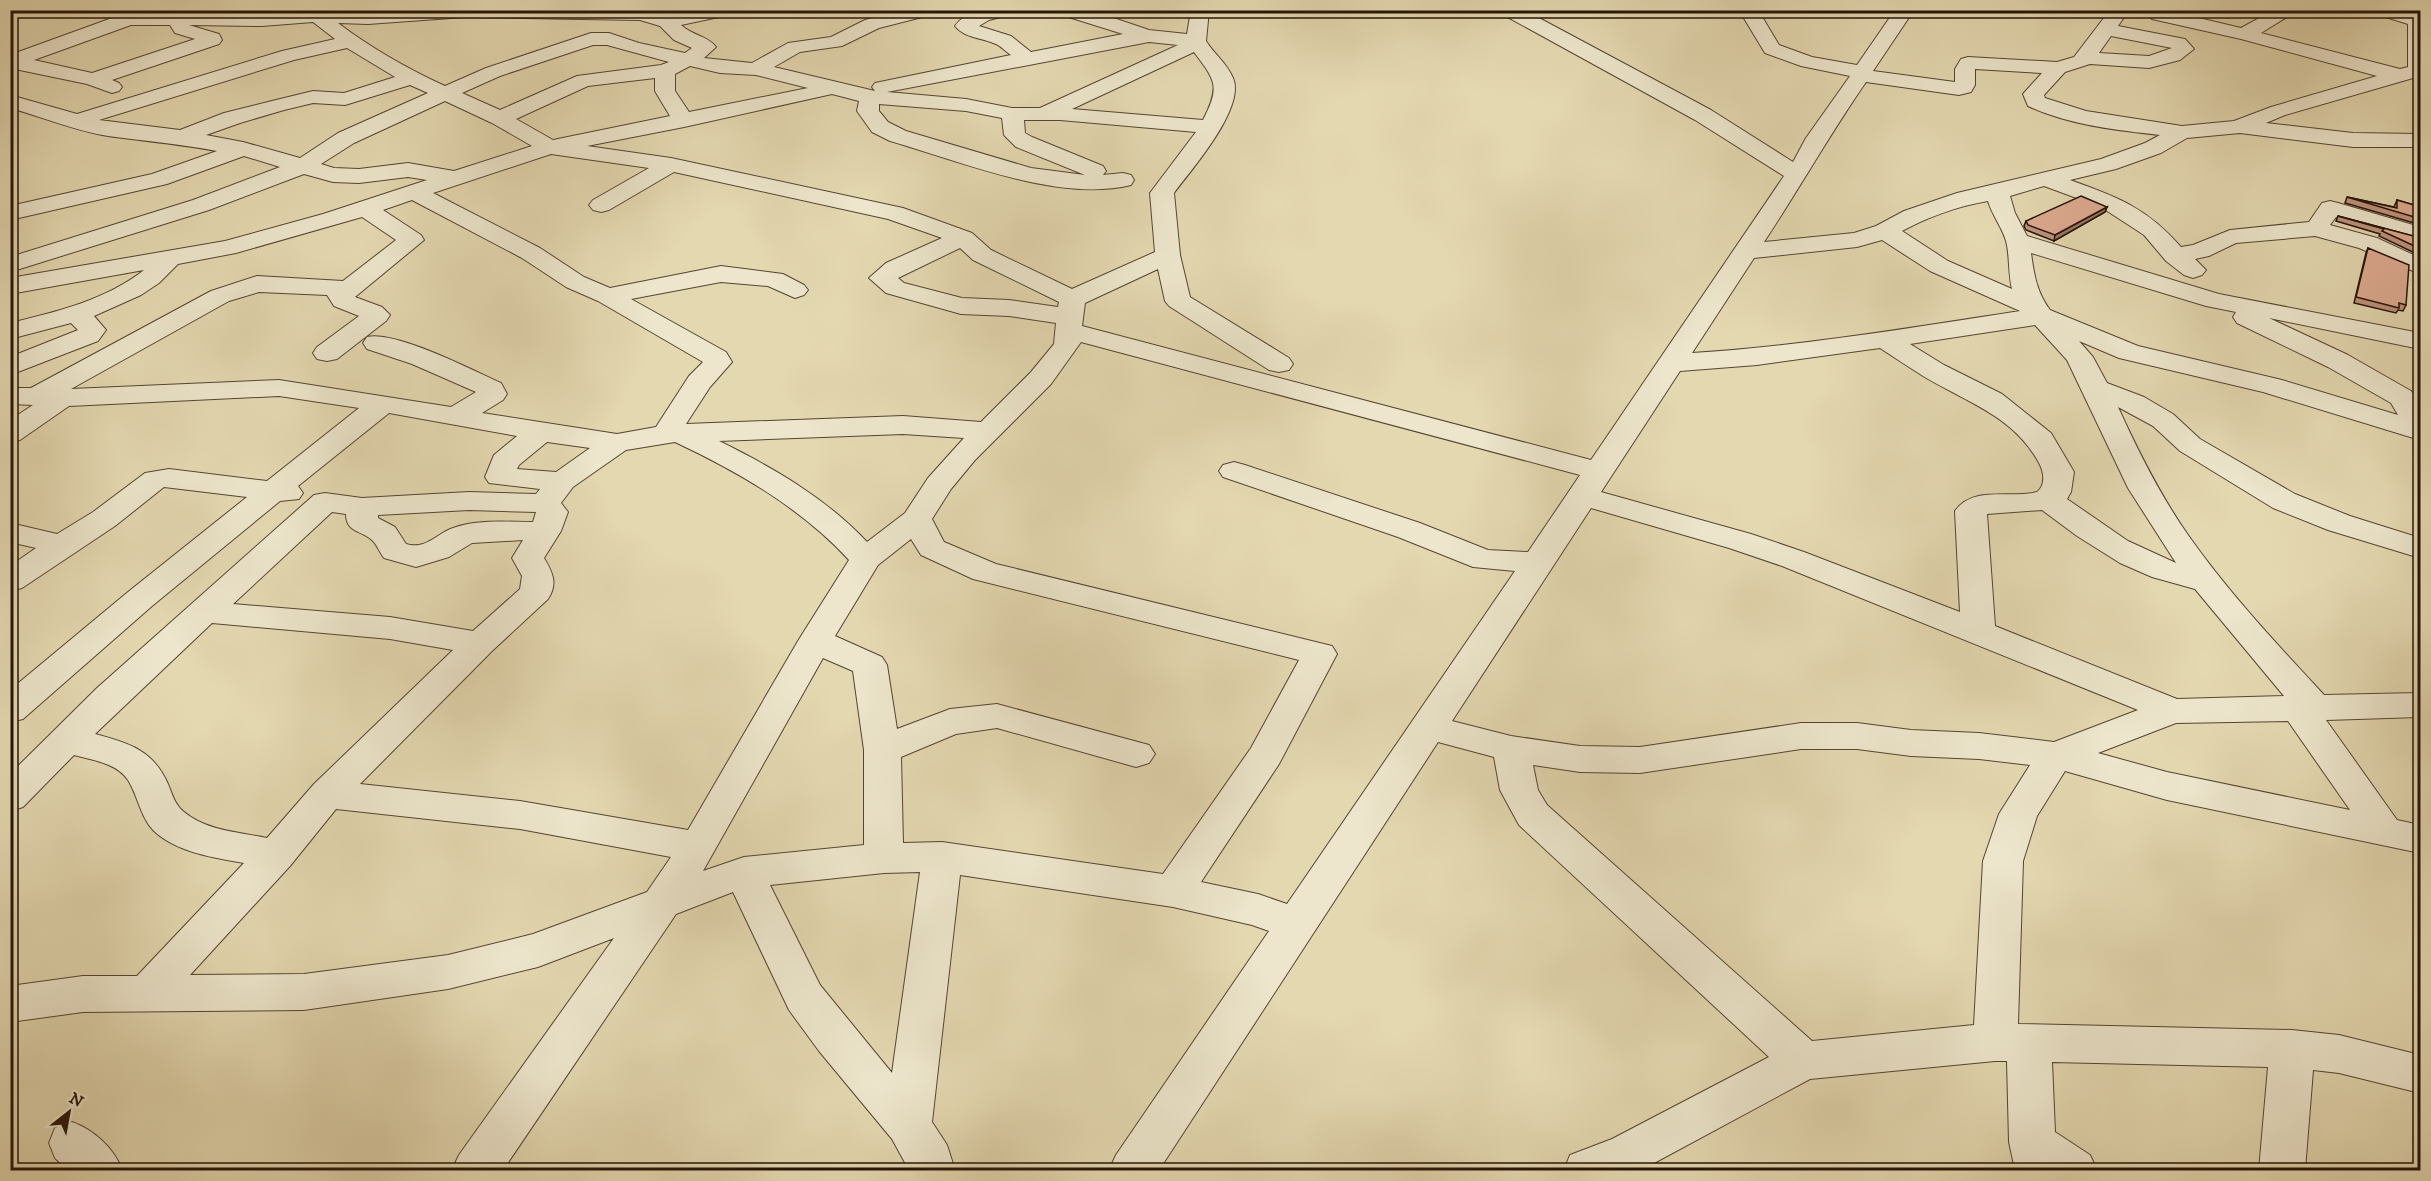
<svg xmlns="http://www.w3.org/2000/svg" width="2431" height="1181" font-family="'IM FELL DW Pica',serif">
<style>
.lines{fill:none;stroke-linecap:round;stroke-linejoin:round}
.minor-casing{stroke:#554532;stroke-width:2}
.minor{fill:#ede6cc;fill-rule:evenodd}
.wall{fill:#bf937e;stroke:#251408;stroke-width:1.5}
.shaded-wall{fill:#9b7866;stroke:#251408;stroke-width:1.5}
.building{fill:#deab92;stroke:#251408;stroke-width:1.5}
</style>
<rect width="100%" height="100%" fill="#e4d8b1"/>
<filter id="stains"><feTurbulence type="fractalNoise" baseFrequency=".00333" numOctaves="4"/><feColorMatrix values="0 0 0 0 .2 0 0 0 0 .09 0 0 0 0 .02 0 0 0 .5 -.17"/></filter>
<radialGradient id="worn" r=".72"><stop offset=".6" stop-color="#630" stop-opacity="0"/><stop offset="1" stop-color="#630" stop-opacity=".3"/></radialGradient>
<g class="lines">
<g class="minor-casing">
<g id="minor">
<path d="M134,10H159L158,14H262L308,10L368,12L654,10L668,16L696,10H735L733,14L681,25C691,35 708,36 716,47L704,58L752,63L788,43L831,37L865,20L903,10H936L934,14L879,28L842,46L800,52L774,67L875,91L872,87L875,83L1011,55C1006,52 1001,46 996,44C983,38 964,38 955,26C969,7 994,10 1014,10L1012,14L989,20L979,26L1011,36L1031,52L1123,34L1059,14L1057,10H1090L1149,30L1187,34L1191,10H1209L1206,41C1214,54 1227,63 1233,78C1246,108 1191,170 1174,193L1180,255L1190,297L1289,358L1293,364L1289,370L1279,372L1269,370L1169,306L1165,301L1158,269L1085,303L1082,326L1591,460L1784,176L1695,120L1502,14L1500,10H1524L1711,110L1793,162L1806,138L1850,76L1801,66L1765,53L1739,10H1758L1779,45L1812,57L1857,65L1895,10H1914L1873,71L1955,82V69L1961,59L1968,57L2057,62L2074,57L2110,10H2129L2118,26L2185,39L2194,49L2180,60L2149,68L2090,64L2065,72L2044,95L2045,98L2086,111L2182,126L2234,121L2271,107L2377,76L2241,39L2152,19L2142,10H2165L2241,28L2274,10H2298L2261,33L2400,69L2408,67V24L2376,14L2374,10H2403L2420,13V76L2285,115L2266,123L2353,133L2420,134V147H2353L2240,133L2187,138L2161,153L2116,169L2070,180C2118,197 2147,208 2181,247L2193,245L2230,230L2309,222L2322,203L2330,201L2338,203L2420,227V242L2336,217L2330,225L2377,238L2420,258V274L2359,248L2315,236L2236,243L2209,256L2195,259L2206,270L2202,275L2193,278L2184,275L2166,261L2144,235L2101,207L2044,186L2010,196L2015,213L2027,236L2219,294L2420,333V349L2269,318L2348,355L2411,391L2420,402V440L2263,392L2119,358L2079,341L2093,357L2107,383L2144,397L2173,414L2200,439L2295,494L2350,516L2420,538V558L2328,530L2273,508L2180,451L2153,426L2118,407C2138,451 2160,495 2188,535C2228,592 2276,643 2324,695L2420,693V717L2326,720L2397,820L2420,825V853L2167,800L2065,771L2037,816L2023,861L2018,1024L2292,1030L2339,1035L2420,1055V1093L2339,1073L2313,1070L2305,1170H2259L2268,1067L2052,1062L2055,1132L2090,1155L2097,1170H2015L2009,1142L2007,1061H1995L1810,1079L1641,1170H1564L1570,1155L1612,1139L1769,1057L1519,825L1500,790L1494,757L1438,742L1159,1170H1109L1116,1155L1269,931L1252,925L1173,907L960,875L932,1122L947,1145L955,1170H909L892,1139L819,1051L789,1010L733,892L676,914L503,1170H452L459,1155L614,938L538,967L448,989L304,1010L83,1012L10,1022V986L83,976H137L244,863C215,858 175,852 153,830C140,816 138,796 128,780C117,763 92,760 74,755L23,807L10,811V774L97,688L314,495L325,493L362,498L469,492L536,494L540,489L489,483L485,477L494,455L517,436L389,413L298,486L303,493L299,499L280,501L152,606L23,719L10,722V690L128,592L247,497L164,487L115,526L22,588L10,591V566L36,548L10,542V523L57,534L93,512L145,473L169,469L267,481L359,408L279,396L69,406L20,440L10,443V420L33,405L10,404V388H31L211,291L257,276L343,281L396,240L362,217L236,253L178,264L159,283L141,295L94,316L106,330L98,341L10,375V357L78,330L71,323L10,339V323C56,312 106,300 144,270L10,294V278L225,241L323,214L427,180L408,177L359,183L333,182L304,174L209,210L10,272V257L193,200L280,167L244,156L167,184L10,220V206L152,174L217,151C181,144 144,141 108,136C75,131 43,117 10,108V95L77,114L282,51L335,39L313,22L262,26L189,25L219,34L222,40L219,44L112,80L119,83L122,87L119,91L112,93L87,84L10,68V55ZM465,17L640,20L660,26L674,40L692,48L685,53L639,43L609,33H591L486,68L445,86C408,69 371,48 338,23L368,24ZM131,25H170L175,33L195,39L92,73L34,60ZM2111,36L2172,48L2149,56L2099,53ZM1149,42L1178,45L1040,108H1012L966,99L887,92ZM593,45H607L669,62L661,65L577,76L500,110L462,93L500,76ZM347,48L395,77L344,93L313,91L272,101L224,113L180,130L99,120L294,60ZM1194,52C1215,80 1221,86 1203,120L1072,109ZM690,66L720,73L756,75L808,88L689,112L675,91V74ZM1975,69L2042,73L2023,94L2028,106C2069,125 2115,130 2160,135L2145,143L2101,159L1957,193L1904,211L1876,226L1854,233L1764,242C1799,189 1830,134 1866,82L1959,95L1971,92L1975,85ZM655,78V91L670,116L553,140L516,119L588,86ZM410,85L428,93L338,133L300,158L243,142L206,135L240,123L284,110L313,103L345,105ZM832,94L859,101L857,111L872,132L890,141C960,161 1059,203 1131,185L1134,180L1131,175L1123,173L1103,175L1106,171L1103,166L1032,137L1025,133L1024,120H1060L1196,132L1150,193L1155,252L1072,289L991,250L972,233L903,208L671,158L587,146L684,127ZM445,101L492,123L532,146L454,171L408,163L359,169L334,168L321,164L354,143ZM879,104L966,111L1002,118L1004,135L1016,147L1085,175L1031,168L906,131L888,122L879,111ZM551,154L649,168L593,200L589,205L593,210L601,212L609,210L674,172L888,219L942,238L886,263L869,278L886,293L961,314L1009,316L1056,323L1054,344L1031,372L981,422L903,416L686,424L710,387L732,362L726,352L631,299L721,282L768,286L795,298L804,295L808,290L804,285L783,274L721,266L610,288L584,277L540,248L433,193ZM412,200L522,258L566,287L598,301L703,362L689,376L656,427L617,434L482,413L503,400L507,394L501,383C472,370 395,330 367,337L363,343L367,349L412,364L476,392L451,407L279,380L71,389L229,301L259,292L327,295L334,306L359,316L317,347L313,353L317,359L327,361L337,359L386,321L390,315L382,307L355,297L424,240L421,235L383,210ZM1988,201C1992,215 2002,227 2006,241C2010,256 2008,273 2012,289L1948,261L1902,231C1928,217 1958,206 1988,201ZM1882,240L1930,271L2020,311C1910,328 1802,346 1692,353L1754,258L1857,247ZM960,248L973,260L1059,302L1058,307L1009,300L962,298L904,283L898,278ZM2031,253L2206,306L2236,312L2233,317L2237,323L2328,367L2391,403L2398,415L2282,380L2138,346L2050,310C2037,293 2034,275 2031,253ZM2035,325L2067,360L2128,488L2176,563L2128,541L2067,499L2071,492L2074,472L2051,433L2002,394L1944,365L1910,344ZM1081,342L1580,475L1528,552L1488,550L1420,523L1245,465L1234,462L1223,465L1219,471L1223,477L1398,537L1473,567L1515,571L1287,904L1258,894L1201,882L1279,764L1337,654L1332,646L996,564L944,542L932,519L951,489L975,460L1051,384ZM1880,348C1895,358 1909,367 1923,376C1966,402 2014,416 2039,463C2044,472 2046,485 2037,492C2010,499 1973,485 1955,511L1960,612L1804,552L1751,534L1601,492L1680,371L1757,365ZM903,434L964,438L928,478L905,513L867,542C826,498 772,467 719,441ZM547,442L590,448L556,472L517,469L519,465ZM675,442C739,472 801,508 849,560L798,641L688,830L520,801L360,784L492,651L548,599C558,584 553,573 544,558L561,531L568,512L561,503L573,487L626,450ZM1591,508L1729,548L1782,566L2138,710L2054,742L1979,733L1911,730L1857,723H1801L1640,747L1580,746L1511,736L1452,721ZM469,510L536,512L533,522C507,522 478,519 453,528C436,534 426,550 406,544L395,527L378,518V515ZM2042,510L2077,536L2120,563L2152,577L2195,589L2284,696L2177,699L1995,626L1987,514ZM332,512L346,514C346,533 362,530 373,541C377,545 380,553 384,558L416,567L449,557L472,543L523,540L512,558L522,576L520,589L473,631L390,617L233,604ZM911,539L921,555L973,579L1299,660L1251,748L1163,874L942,842L903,843L901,757L956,734L997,728L1136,767L1149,763L1155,754L1149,745L997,704L950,709L897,729L887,665L882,657L835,636L878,565ZM212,623L390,639L453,650L314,784L267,838C239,832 207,831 184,812C175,805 172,794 168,784C153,750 129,743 95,734ZM823,658L853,671L864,750V845L744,857L703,871ZM2288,721L2350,810L2167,772L2098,753L2176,723ZM1801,749H1857L1911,756L1979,759L2030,765L1999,814L1983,861L1974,1025L1812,1041L1547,805L1538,790L1533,765L1580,772L1640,773ZM336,809L520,829L671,857L647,892L533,934L448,955L304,974L190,975L290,866ZM920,872L892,1073L820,985L770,885L884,873Z"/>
<path d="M72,1122C94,1130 114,1148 122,1170H68L55,1158L49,1143L55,1128Z"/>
</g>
</g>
<use href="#minor" class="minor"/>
</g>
<g class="wall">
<polygon points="2347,197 2394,207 2397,200 2421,207 2421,225 2345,203"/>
<polygon points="2107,207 2105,212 2054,241 2026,230 2024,226 2026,221"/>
<polygon points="2338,216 2421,238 2421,256 2379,236 2380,234 2336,221"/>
<polygon points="2368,248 2406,305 2403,311 2398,310 2396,313 2354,303 2366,253"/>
</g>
<polygon class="shaded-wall" points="2107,207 2105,212 2054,241 2055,235"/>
<g class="building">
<polygon points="2081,196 2107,207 2055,235 2028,225 2026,221"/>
<polygon points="2347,197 2397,208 2397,200 2421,207 2421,219"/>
<polygon points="2338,216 2421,238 2421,249 2382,231 2384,229"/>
<polygon points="2368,248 2409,265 2406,305 2399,303 2399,308 2356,297"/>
</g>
<rect width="2431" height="1181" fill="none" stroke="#e4d8b1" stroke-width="36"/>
<rect x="12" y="12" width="2407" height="1157" fill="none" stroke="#251408" stroke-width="3"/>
<rect x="18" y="18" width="2395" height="1145" fill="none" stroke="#251408" stroke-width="1.5"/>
<g transform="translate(69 1112) rotate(31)" stroke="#ede6cc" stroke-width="4.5" paint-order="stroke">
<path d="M0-4.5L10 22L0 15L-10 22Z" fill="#251408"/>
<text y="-9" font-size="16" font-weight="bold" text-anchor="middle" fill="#251408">N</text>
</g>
<rect width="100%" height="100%" filter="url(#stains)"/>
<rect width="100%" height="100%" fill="url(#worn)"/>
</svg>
